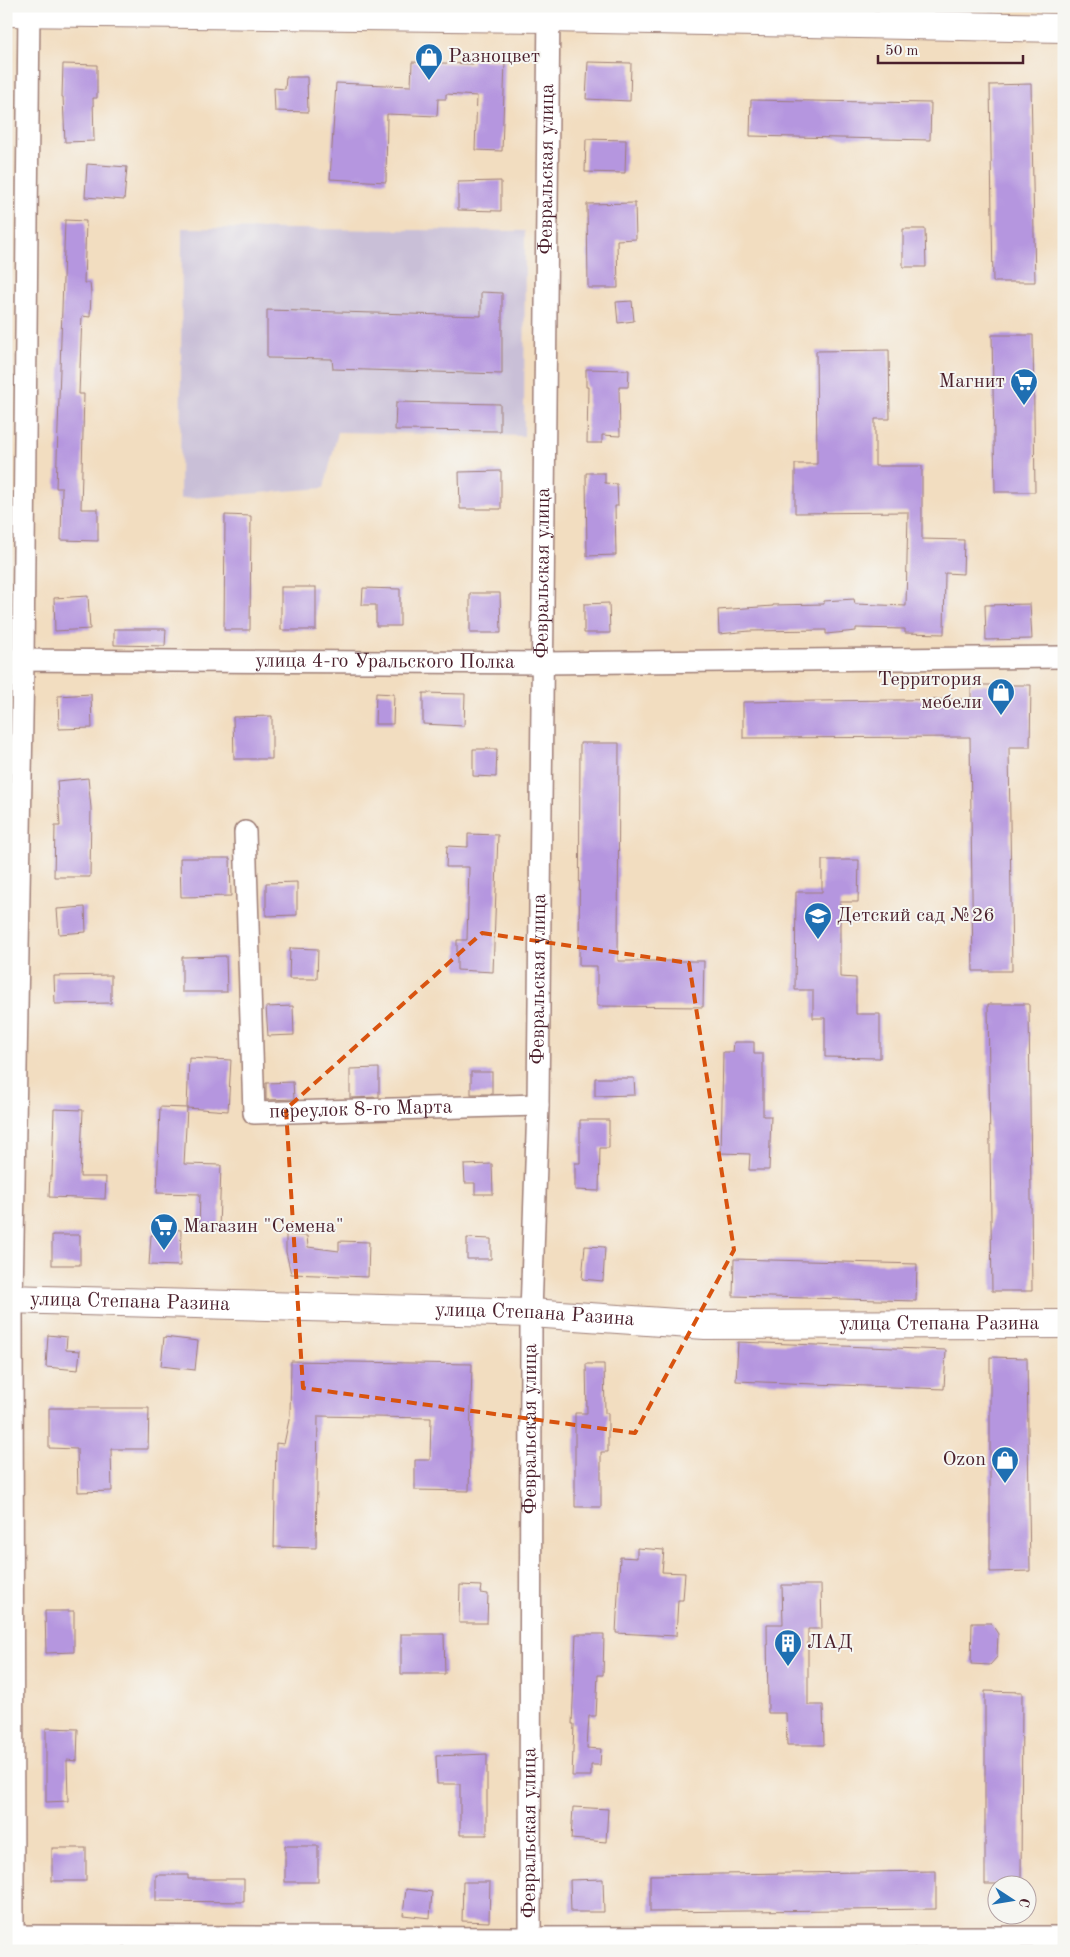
<svg xmlns="http://www.w3.org/2000/svg" width="1070" height="1957" font-family="'Old Standard TT',serif">
<style>
.industrial{fill:#c9bfd7}
.building{fill:#b596df}
.lines{fill:none;stroke-linecap:round;stroke-linejoin:round}
.street-casing{stroke:#9e7e76;stroke-width:24}
.secondary-casing{stroke:#9e7e76;stroke-width:30}
.primary-casing{stroke:#9e7e76;stroke-width:30}
.street{stroke:#fff;stroke-width:21}
.secondary{stroke:#fff;stroke-width:28}
.primary{stroke:#fff;stroke-width:28}
.marked{fill:none;stroke:#d8530f;stroke-width:4;stroke-dasharray:10 6;stroke-linejoin:round}
.labels{text-anchor:middle;dominant-baseline:central;stroke-width:4;stroke-linejoin:round;paint-order:stroke}
.poi-label{font-size:20px;fill:#4a1f2b;stroke:#f6f6f2;text-anchor:start}
.street-label{font-size:20px;fill:#4a1f2b;stroke:#f6f6f2}
</style>
<rect width="100%" height="100%" fill="#f6f6f2"/>
<filter id="ink" filterUnits="userSpaceOnUse"><feTurbulence type="fractalNoise" baseFrequency=".02" numOctaves="2"/><feDisplacementMap in="SourceGraphic" scale="10" xChannelSelector="R" yChannelSelector="G"/><feConvolveMatrix kernelMatrix="1 2 1 2 8 2 1 2 1" color-interpolation-filters="sRGB"/></filter>
<filter id="wash" filterUnits="userSpaceOnUse"><feTurbulence type="fractalNoise" baseFrequency=".0096" numOctaves="4" result="noise"/><feDisplacementMap in="SourceGraphic" scale="20" xChannelSelector="R" yChannelSelector="G"/><feGaussianBlur stdDeviation="1.12" result="paint"/><feColorMatrix in="noise" values="0 0 0 0 0 0 0 0 0 0 0 0 0 0 0 0 0 1.4 0 .05"/><feComposite in="paint" operator="in"/></filter>
<g filter="url(#wash)">
<rect width="100%" height="100%" fill="#f2ddc0"/>
<polygon class="industrial" points="182,228 525,231 524,436 338,432 324,488 180,499"/>
<g id="blocks">
<g class="building">
<polygon points="473,60 505,61 502,151 475,150 477,96 446,94 446,99 438,99 437,116 387,114 386,182 330,179 336,83 411,86 412,62 473,64"/>
<polygon points="588,62 631,63 630,101 586,99"/>
<polygon points="63,64 97,65 97,98 93,98 94,141 65,142 63,97 62,97"/>
<polygon points="286,77 307,77 308,112 275,111 274,88 285,89"/>
<polygon points="1031,84 1035,282 993,282 990,85"/>
<polygon points="751,100 931,103 930,140 750,136"/>
<polygon points="586,139 626,140 625,173 585,172"/>
<polygon points="87,164 127,167 124,200 85,197"/>
<polygon points="501,181 501,211 458,210 458,182"/>
<polygon points="635,203 636,239 617,240 618,288 588,288 587,204"/>
<polygon points="65,220 86,221 84,283 90,283 91,293 90,317 82,316 79,394 84,394 81,509 98,509 98,541 61,540 62,488 56,488"/>
<polygon points="903,229 925,229 926,267 903,267"/>
<polygon points="481,292 502,293 502,374 333,369 332,359 267,358 267,310 481,316"/>
<polygon points="632,301 634,321 618,323 616,302"/>
<polygon points="992,335 1033,335 1035,492 995,492"/>
<polygon points="889,350 890,419 875,419 875,466 922,466 922,539 964,540 963,574 945,573 944,634 905,633 905,629 856,628 856,631 826,634 826,630 750,631 719,634 718,610 773,606 773,605 824,604 824,601 854,599 855,604 906,606 908,512 795,513 795,464 817,464 816,351"/>
<polygon points="586,369 629,370 628,387 619,387 620,436 602,435 602,443 587,443 588,387 586,387"/>
<polygon points="396,402 500,404 500,431 395,430"/>
<polygon points="501,471 501,509 460,509 459,472"/>
<polygon points="586,473 605,473 605,483 617,484 618,506 615,506 616,555 587,556"/>
<polygon points="225,515 251,516 250,630 224,630"/>
<rect x="281" y="587" width="35" height="43"/>
<polygon points="363,588 400,589 400,626 376,626 376,605 362,605"/>
<polygon points="470,593 500,593 501,633 470,633"/>
<polygon points="88,596 90,629 55,631 54,598"/>
<polygon points="609,603 610,633 584,633 584,604"/>
<polygon points="1030,604 1032,639 986,640 985,605"/>
<polygon points="114,629 166,629 165,646 114,645"/>
<polygon points="971,685 1031,685 1030,747 1009,747 1012,971 973,971 970,737 743,738 743,702 971,699"/>
<polygon points="376,693 394,694 393,724 375,724"/>
<polygon points="423,693 465,694 464,726 423,724"/>
<polygon points="91,694 92,728 59,729 58,696"/>
<polygon points="272,716 272,759 234,759 233,717"/>
<polygon points="580,743 619,743 618,961 704,961 703,1007 597,1006 597,966 579,966"/>
<polygon points="473,749 497,749 496,777 473,776"/>
<polygon points="88,778 91,808 90,877 54,877 55,826 60,826 57,781"/>
<polygon points="468,834 498,835 493,972 457,970 457,940 467,940 469,867 446,867 447,846 468,847"/>
<polygon points="180,858 230,858 231,896 181,897"/>
<polygon points="822,860 859,860 858,902 840,902 840,977 856,978 856,1014 880,1014 880,1058 825,1057 825,1018 813,1018 813,990 795,990 796,892 822,892"/>
<polygon points="297,882 297,915 266,916 266,883"/>
<polygon points="85,907 86,932 59,934 57,909"/>
<polygon points="290,948 318,949 317,979 289,979"/>
<polygon points="226,956 227,992 182,992 182,957"/>
<polygon points="111,975 111,1003 55,1004 54,976"/>
<polygon points="988,1004 1029,1004 1032,1291 992,1291"/>
<polygon points="293,1006 294,1035 268,1036 266,1007"/>
<polygon points="734,1042 754,1042 754,1054 763,1054 763,1116 771,1116 769,1170 749,1170 750,1154 721,1153 723,1052 733,1052"/>
<polygon points="189,1058 231,1060 228,1111 187,1108"/>
<polygon points="379,1068 379,1097 350,1098 350,1069"/>
<rect x="471" y="1072" width="21" height="22"/>
<polygon points="595,1078 634,1078 635,1095 595,1096"/>
<polygon points="293,1082 294,1099 266,1100 266,1083"/>
<polygon points="160,1107 187,1108 184,1164 221,1165 219,1230 199,1230 200,1194 157,1193"/>
<polygon points="54,1109 83,1110 80,1177 106,1177 105,1199 49,1197 50,1176 52,1176"/>
<polygon points="580,1120 609,1120 609,1148 600,1148 599,1191 575,1190 575,1163 580,1163"/>
<polygon points="492,1164 493,1194 475,1194 475,1183 465,1183 464,1165"/>
<polygon points="154,1228 181,1230 180,1266 149,1265 151,1235 153,1235"/>
<polygon points="286,1234 307,1236 308,1247 339,1251 339,1241 369,1242 368,1277 291,1274 286,1252"/>
<rect x="52" y="1235" width="28" height="30"/>
<polygon points="467,1238 491,1239 491,1259 467,1259"/>
<polygon points="585,1246 605,1247 603,1281 582,1279"/>
<polygon points="734,1259 917,1264 916,1301 733,1296"/>
<polygon points="48,1335 67,1337 66,1350 80,1351 78,1370 46,1367"/>
<polygon points="164,1337 198,1341 195,1370 161,1366"/>
<polygon points="738,1342 946,1350 944,1389 736,1381"/>
<polygon points="990,1357 1027,1358 1030,1571 990,1572"/>
<polygon points="291,1361 472,1364 469,1491 415,1490 415,1460 430,1460 431,1418 318,1416 316,1548 274,1547 276,1443 284,1444 290,1415"/>
<polygon points="586,1364 604,1364 605,1413 608,1413 608,1452 601,1452 601,1507 575,1507 575,1413 587,1413"/>
<polygon points="49,1408 149,1408 148,1449 111,1449 112,1491 78,1492 77,1449 49,1448"/>
<polygon points="637,1548 664,1550 662,1572 685,1573 683,1600 678,1600 676,1636 616,1633 620,1557 637,1558"/>
<polygon points="460,1585 481,1586 480,1593 488,1594 487,1623 459,1623"/>
<polygon points="782,1585 821,1585 822,1629 808,1629 808,1705 823,1705 824,1745 787,1745 786,1713 768,1713 767,1624 783,1624"/>
<polygon points="45,1611 74,1611 74,1652 46,1653"/>
<polygon points="972,1623 991,1623 998,1634 997,1657 990,1665 971,1664"/>
<polygon points="401,1634 444,1634 445,1674 401,1674"/>
<polygon points="576,1634 604,1634 603,1675 598,1675 596,1716 589,1716 587,1748 601,1749 600,1765 591,1765 591,1776 572,1776 574,1724 572,1724"/>
<polygon points="985,1691 1022,1692 1021,1884 985,1884"/>
<polygon points="46,1728 78,1729 77,1761 67,1760 68,1801 46,1802"/>
<polygon points="487,1754 487,1835 460,1835 460,1784 437,1784 436,1756"/>
<polygon points="573,1807 608,1809 606,1842 571,1839"/>
<rect x="285" y="1846" width="33" height="36"/>
<rect x="52" y="1848" width="34" height="33"/>
<polygon points="936,1871 936,1909 650,1912 650,1875"/>
<polygon points="156,1875 188,1875 188,1879 244,1879 244,1902 156,1901"/>
<polygon points="603,1879 604,1912 571,1912 570,1880"/>
<polygon points="463,1882 490,1882 489,1922 462,1921"/>
<polygon points="406,1889 432,1892 430,1918 403,1915"/>
</g>
</g>
</g>
<g filter="url(#ink)">
<use href="#blocks" fill-opacity="0" stroke="#9e7e76" stroke-width="1"/>
<g class="lines">
<g class="street-casing">
<g id="street">
<path id="s1" d="M6,660L543,663L1064,657"/>
<path id="s2" d="M245,832L254,1113L538,1105"/>
<polyline points="6,1936 530,1938 1064,1937"/>
<polyline points="13,1951 12,1299 23,660 29,6"/>
<path id="s3" d="M530,1951L531,1313L538,1105L549,6"/>
</g>
</g>
<g class="secondary-casing">
<g id="secondary">
<path id="s4" d="M6,1299L531,1313L705,1325L1064,1324"/>
</g>
</g>
<g class="primary-casing">
<polyline id="primary" points="6,12 548,18 1064,28"/>
</g>
<use href="#street" class="street"/>
<use href="#secondary" class="secondary"/>
<use href="#primary" class="primary"/>
</g>
</g>
<path class="marked" d="M482,933L689,963L734,1250L635,1433L303,1388L286,1109Z"/>
<defs>
<g id="shop-pin" transform="scale(1.4375)"><path d="M0 17L-7.5 6A9.5 9.5 0 1 1 7.5 6Z" fill="#1f6fb2" stroke="#f6f6f2"/><path d="M-5-2.5h2.3a2.7 3.5 0 0 1 5.4 0H5L5.5 6h-11ZM-1.5-2.5h3a1.5 2.3 0 0 0-3 0Z" fill="#fff"/></g>
<g id="supermarket-pin" transform="scale(1.4375)"><path d="M0 17L-7.5 6A9.5 9.5 0 1 1 7.5 6Z" fill="#1f6fb2" stroke="#f6f6f2"/><path d="M-6-5.5h2.5l.6 2H6L4.5 2H-2.5L-4.4-4H-6ZM-1.5 3.2a1.3 1.3 0 1 0 .1 0ZM3 3.2a1.3 1.3 0 1 0 .1 0Z" fill="#fff"/></g>
<g id="school-pin" transform="scale(1.4375)"><path d="M0 17L-7.5 6A9.5 9.5 0 1 1 7.5 6Z" fill="#1f6fb2" stroke="#f6f6f2"/><path d="M0-5L7-2L0 1L-7-2ZM-4 1L0 2.5L4 1V4Q0 6-4 4Z" fill="#fff"/></g>
<g id="building-pin" transform="scale(1.4375)"><path d="M0 17L-7.5 6A9.5 9.5 0 1 1 7.5 6Z" fill="#1f6fb2" stroke="#f6f6f2"/><path d="M-4-6H4V6H1V3H-1V6H-4ZM-2.5-4.3h1.7v1.8h-1.7ZM.8-4.3h1.7v1.8H.8ZM-2.5-1h1.7V.8h-1.7ZM.8-1h1.7V.8H.8Z" fill="#fff"/></g>
</defs>
<g fill-rule="evenodd">
<use href="#shop-pin" x="429" y="57"/>
<use href="#supermarket-pin" x="1024" y="382"/>
<use href="#shop-pin" x="1001" y="692"/>
<use href="#school-pin" x="818" y="916"/>
<use href="#supermarket-pin" x="164" y="1227"/>
<use href="#shop-pin" x="1005" y="1460"/>
<use href="#building-pin" x="788" y="1643"/>
</g>
<g class="labels">
<g class="poi-label">
<text x="448" y="57">Разноцвет</text>
<text x="1005" y="382" text-anchor="end">Магнит</text>
<text x="982" y="680" text-anchor="end">Территория<tspan x="982" dy="23">мебели</tspan></text>
<text x="837" y="916">Детский сад №26</text>
<text x="183" y="1227">Магазин "Семена"</text>
<text x="986" y="1460" text-anchor="end">Ozon</text>
<text x="807" y="1643">ЛАД</text>
</g>
<g class="street-label">
<text stroke="none"><textPath href="#s3" startOffset="1782">Февральская улица</textPath></text>
<text stroke="none"><textPath href="#s3" startOffset="1378">Февральская улица</textPath></text>
<text stroke="none"><textPath href="#s1" startOffset="379">улица 4-го Уральского Полка</textPath></text>
<text stroke="none"><textPath href="#s3" startOffset="972">Февральская улица</textPath></text>
<text stroke="none"><textPath href="#s2" startOffset="388">переулок 8-го Марта</textPath></text>
<text stroke="none"><textPath href="#s4" startOffset="124">улица Степана Разина</textPath></text>
<text stroke="none"><textPath href="#s4" startOffset="529">улица Степана Разина</textPath></text>
<text stroke="none"><textPath href="#s4" startOffset="934">улица Степана Разина</textPath></text>
<text stroke="none"><textPath href="#s3" startOffset="522">Февральская улица</textPath></text>
<text stroke="none"><textPath href="#s3" startOffset="118">Февральская улица</textPath></text>
</g>
</g>
<rect width="1070" height="1957" fill="none" stroke="#f6f6f2" stroke-width="25"/>
<g transform="translate(1012 1900) rotate(102)"><circle r="24" fill="#f6f6f2" stroke="#b1a0a2"/>
<path d="M0-4L9 19L0 12L-9 19Z" fill="#1f6fb2"/>
<text y="-8" font-size="14" font-weight="bold" text-anchor="middle" fill="#4a1f2b">С</text>
</g>
<path d="M878 55v8h145v-8" fill="none" stroke="#4a1f2b" stroke-width="2.5"/>
<text x="885" y="55" font-size="15" fill="#4a1f2b" stroke="#f6f6f2" stroke-width="4" paint-order="stroke">50 m</text>
</svg>
